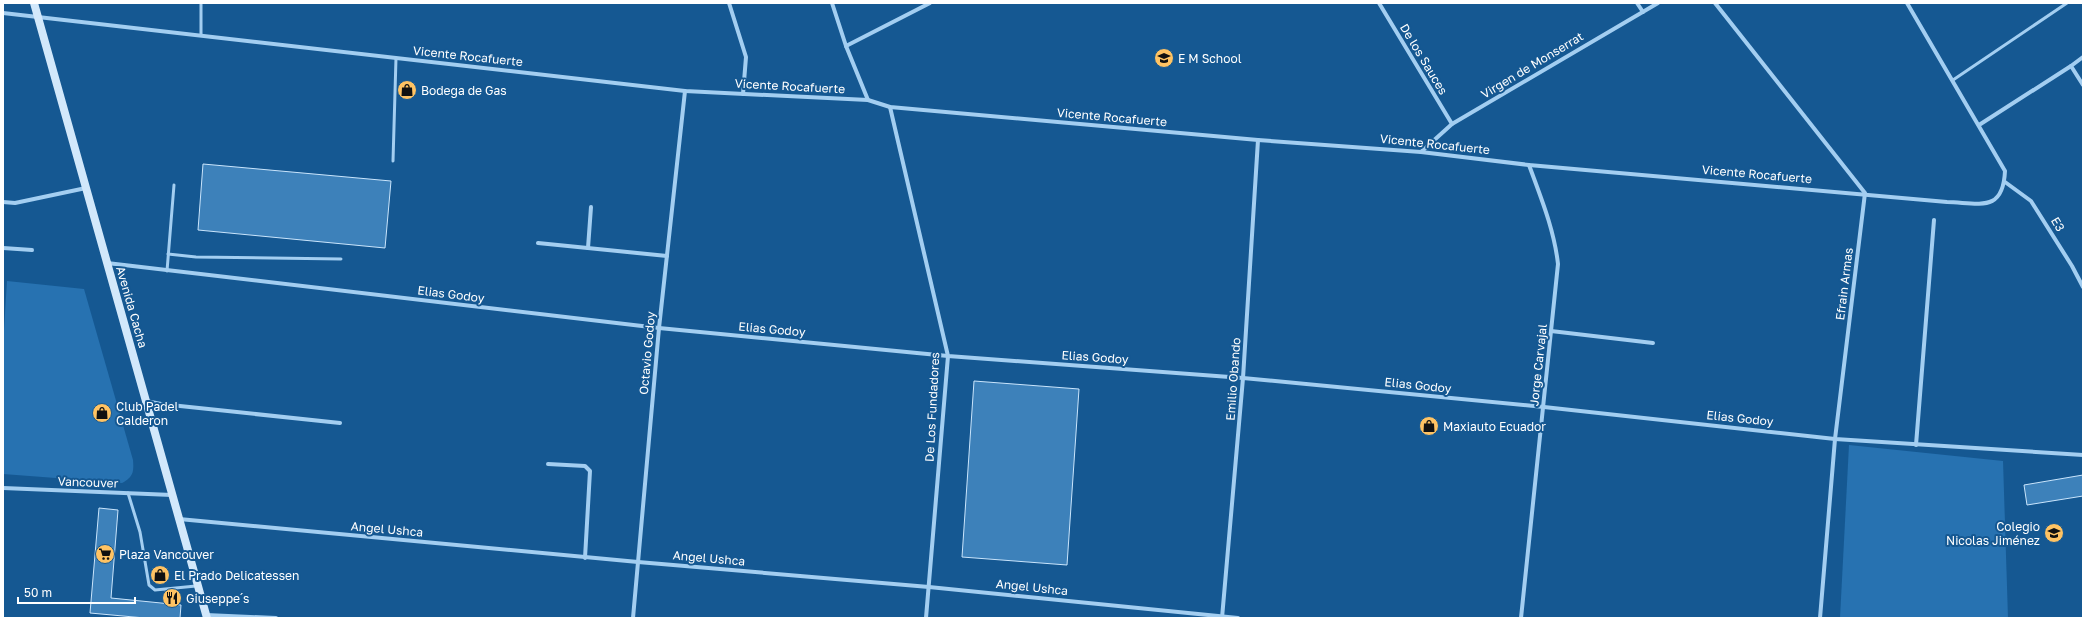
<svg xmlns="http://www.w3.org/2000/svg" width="2086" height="621" font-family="'Golos Text',sans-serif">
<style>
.green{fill:#2772b1}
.building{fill:#3d81ba;stroke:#cae5fc}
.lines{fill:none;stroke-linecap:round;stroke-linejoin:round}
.lane{stroke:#a3cef1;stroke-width:3}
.street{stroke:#a3cef1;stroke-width:4}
.secondary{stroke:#d2e8fb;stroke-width:8}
.labels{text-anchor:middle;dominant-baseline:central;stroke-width:4;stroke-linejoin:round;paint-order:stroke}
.street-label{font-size:12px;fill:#fff;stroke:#155892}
.poi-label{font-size:12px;fill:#fff;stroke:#155892;text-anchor:start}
</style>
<rect width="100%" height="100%" fill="#155892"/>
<g class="green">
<path d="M7,281L84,289L133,460C134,472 133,477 122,483L3,474V346Z"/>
<polygon points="1849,445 2003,461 2008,618 1840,618"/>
</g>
<g class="building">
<polygon points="203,164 391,181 385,248 198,230"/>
<polygon points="974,381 1079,389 1067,565 962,557"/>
<polygon points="2083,475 2083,496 2027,505 2024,485"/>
<polygon points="99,508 118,510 111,598 181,605 180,618 145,618 90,613"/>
</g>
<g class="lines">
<g class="lane">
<polyline points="201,35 201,3"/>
<polyline points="1953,80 2067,3"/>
<polyline points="393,161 396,58"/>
<polyline points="168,254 196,257 341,259"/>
<polyline points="167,271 174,185"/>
<polyline points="128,493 140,532 149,585 155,590 196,586"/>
</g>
<g class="street">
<polyline points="729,3 746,57 743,94"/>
<polyline points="832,3 846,46 868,100"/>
<polyline points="1379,3 1452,124"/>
<polyline points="1637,3 1643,12"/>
<polyline points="1715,3 1865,193 1835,439 1820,618"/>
<path d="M3,13L685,91L868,100L890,107L1258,140L1421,152L1529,165L1947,202C1980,203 2003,213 2005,171L1907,3"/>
<polyline points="846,46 930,3"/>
<polyline points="2083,57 2071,66 2083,85"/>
<polyline points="890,107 948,356 926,618"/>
<polyline points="1979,125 2071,66"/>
<polyline points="1421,152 1452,124 1658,3"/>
<polyline points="2005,182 2031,201 2072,266 2083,287"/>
<polyline points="3,202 15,203 86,188"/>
<polyline points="538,243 667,256"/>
<polyline points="3,248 32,250"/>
<polyline points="588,248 591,207"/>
<polyline points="107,263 659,328 948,356 1243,378 1544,407 1835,439 2083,455"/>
<polyline points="1551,331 1653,343"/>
<polyline points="146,401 161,404 340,423"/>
<polyline points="1916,445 1934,220"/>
<polyline points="548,464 585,466 590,471 585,558"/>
<polyline points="3,488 172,495"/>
<polyline points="179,519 638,562 929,587 1238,618"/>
<polyline points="206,615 276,618"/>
<polyline points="633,618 659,328 685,91"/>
<polyline points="1222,618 1243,378 1258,140"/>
<path d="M1521,618L1558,264C1554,229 1541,198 1529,165"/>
</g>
<polyline class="secondary" points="34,3 207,618"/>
</g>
<defs>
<g id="school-disc" transform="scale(1)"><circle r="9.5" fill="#ffc363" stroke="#155892"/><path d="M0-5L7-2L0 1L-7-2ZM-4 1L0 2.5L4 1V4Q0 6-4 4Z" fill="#111"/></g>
<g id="shop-disc" transform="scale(1)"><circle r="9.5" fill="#ffc363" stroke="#155892"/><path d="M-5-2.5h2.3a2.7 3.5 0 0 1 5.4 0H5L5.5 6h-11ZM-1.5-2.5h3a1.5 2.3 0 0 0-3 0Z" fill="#111"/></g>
<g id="supermarket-disc" transform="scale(1)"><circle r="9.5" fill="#ffc363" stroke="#155892"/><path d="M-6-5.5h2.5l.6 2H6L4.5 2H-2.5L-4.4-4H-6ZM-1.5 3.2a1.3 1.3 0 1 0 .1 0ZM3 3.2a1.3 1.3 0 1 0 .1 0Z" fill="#111"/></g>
<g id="restaurant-disc" transform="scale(1)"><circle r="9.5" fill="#ffc363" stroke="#155892"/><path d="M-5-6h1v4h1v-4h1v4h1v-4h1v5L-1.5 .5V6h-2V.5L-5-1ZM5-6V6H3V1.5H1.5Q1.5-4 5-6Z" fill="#111"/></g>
</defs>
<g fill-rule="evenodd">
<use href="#school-disc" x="1164" y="58"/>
<use href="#shop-disc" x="407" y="90"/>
<use href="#shop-disc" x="102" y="413"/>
<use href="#shop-disc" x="1429" y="426"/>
<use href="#school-disc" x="2054" y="533"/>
<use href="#supermarket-disc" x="105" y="554"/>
<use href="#shop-disc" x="160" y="575"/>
<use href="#restaurant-disc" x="172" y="598"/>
</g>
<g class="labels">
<g class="street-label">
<text transform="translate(468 56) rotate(6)">Vicente Rocafuerte</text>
<text transform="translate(1424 59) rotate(59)">De los Sauces</text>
<text transform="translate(1532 65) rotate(-31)">Virgen de Monserrat</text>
<text transform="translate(790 86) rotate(3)">Vicente Rocafuerte</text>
<text transform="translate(1112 117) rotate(5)">Vicente Rocafuerte</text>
<text transform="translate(1435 144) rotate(6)">Vicente Rocafuerte</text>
<text transform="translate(1757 174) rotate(5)">Vicente Rocafuerte</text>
<text transform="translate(2058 224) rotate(59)">E3</text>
<text transform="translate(1844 284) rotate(-83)">Efrain Armas</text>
<text transform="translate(451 294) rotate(7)">Elias Godoy</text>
<text transform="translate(132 307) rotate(74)">Avenida Cacha</text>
<text transform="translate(772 329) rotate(5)">Elias Godoy</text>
<text transform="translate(647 353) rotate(-85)">Octavio Godoy</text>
<text transform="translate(1095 357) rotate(4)">Elias Godoy</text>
<text transform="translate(1538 365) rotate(-84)">Jorge Carvajal</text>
<text transform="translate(1233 379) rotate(-86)">Emilio Obando</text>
<text transform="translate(1418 385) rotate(6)">Elias Godoy</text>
<text transform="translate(932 407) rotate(-87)">De Los Fundadores</text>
<text transform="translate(1740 418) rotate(6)">Elias Godoy</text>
<text transform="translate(88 482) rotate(2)">Vancouver</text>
<text transform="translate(387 529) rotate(5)">Angel Ushca</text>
<text transform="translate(709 558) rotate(5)">Angel Ushca</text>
<text transform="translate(1032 587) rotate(6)">Angel Ushca</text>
</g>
<g class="poi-label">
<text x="1178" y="58">E M School</text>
<text x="421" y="90">Bodega de Gas</text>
<text x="116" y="406">Club Padel<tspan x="116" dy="14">Calderon</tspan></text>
<text x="1443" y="426">Maxiauto Ecuador</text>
<text x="2040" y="526" text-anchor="end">Colegio<tspan x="2040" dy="14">Nicolas Jiménez</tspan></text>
<text x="119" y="554">Plaza Vancouver</text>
<text x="174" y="575">El Prado Delicatessen</text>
<text x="186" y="598">Giuseppe´s</text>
</g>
</g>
<rect width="2086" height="621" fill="none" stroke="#ffffff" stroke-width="8"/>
<path d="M18 597v6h117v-6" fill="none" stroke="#ffffff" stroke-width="2"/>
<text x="24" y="597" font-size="12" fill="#ffffff" stroke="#155892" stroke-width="3" paint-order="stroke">50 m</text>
</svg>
